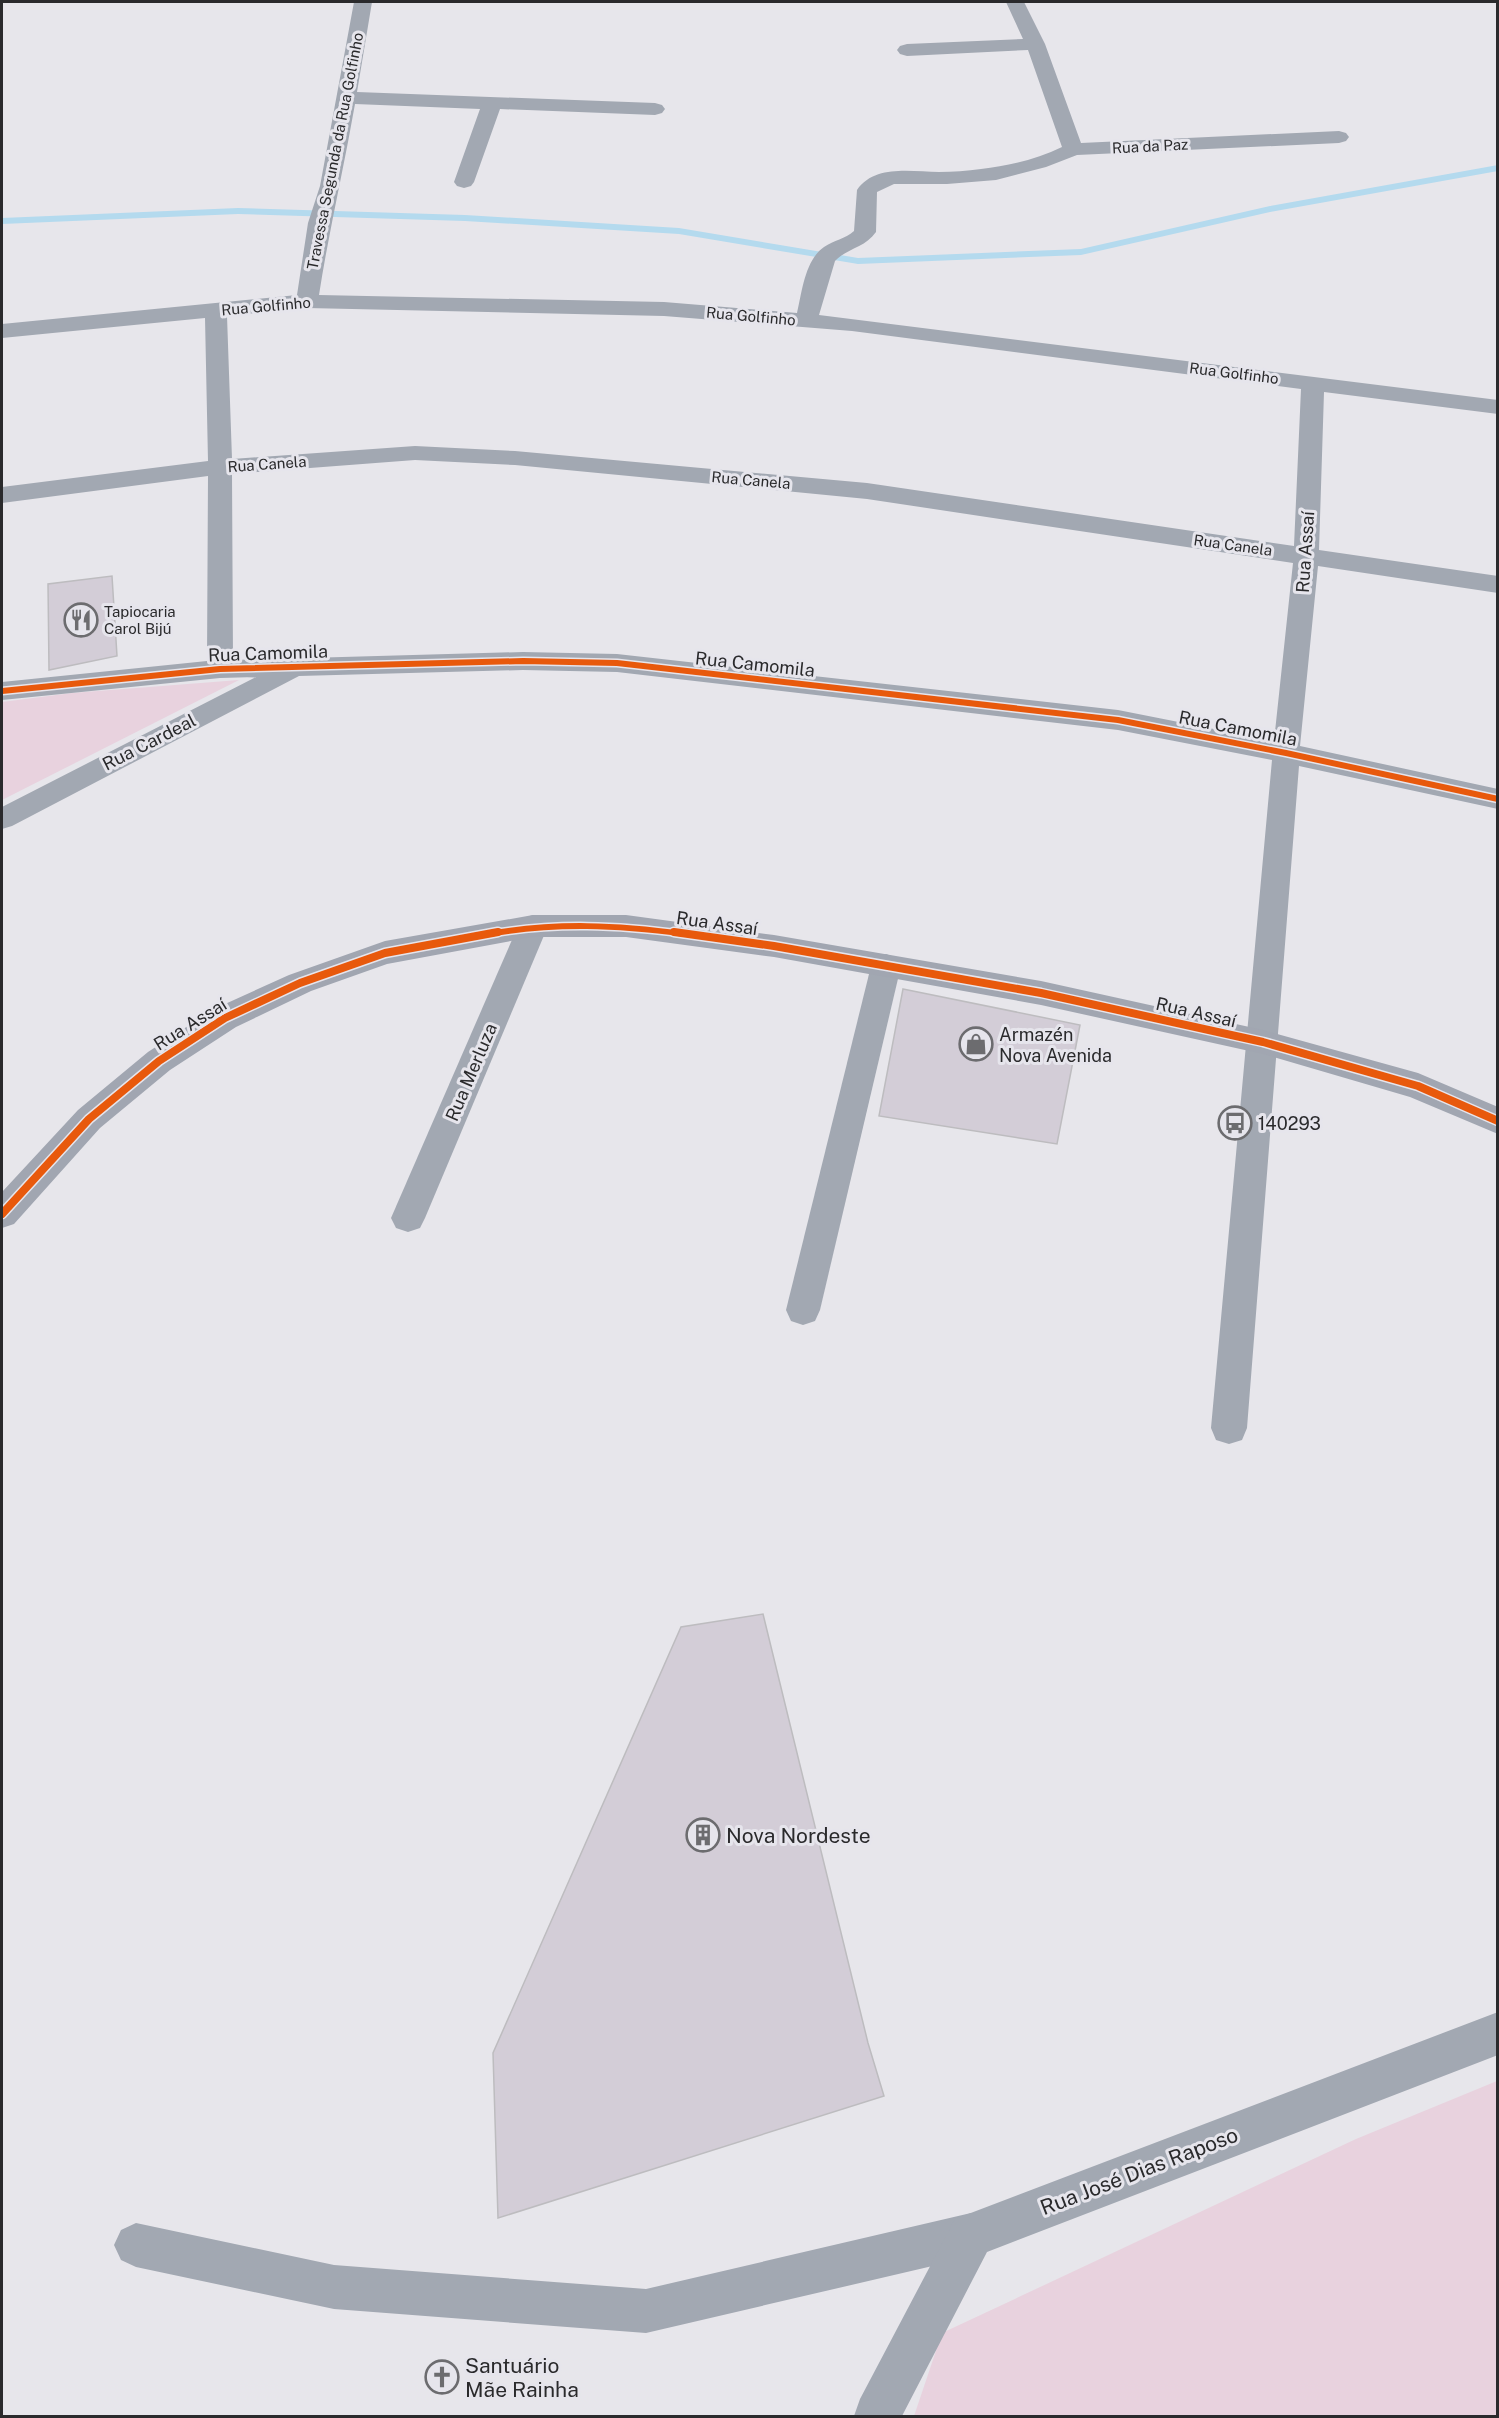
<svg xmlns="http://www.w3.org/2000/svg" width="1499" height="2418" font-family="'Public Sans',sans-serif">
<style>
.green{fill:#e8d2de}
.lines{fill:none;stroke-linecap:round;stroke-linejoin:round}
.stream{fill:#b4daee;fill-rule:evenodd}
.building{fill:#d3cdd7;stroke:#bdbcbf;stroke-width:1.5}
.lane{fill:#a2a8b2;fill-rule:evenodd}
.street{fill:#a2a8b2;fill-rule:evenodd}
.secondary{fill:#a1a6b1;fill-rule:evenodd}
.cycleway-far1-casing{stroke:#e6e5ec;stroke-width:9}
.cycleway-casing{stroke:#e6e5ec;stroke-width:11}
.cycleway-far1{stroke:#e8590c;stroke-width:6}
.cycleway{stroke:#e8590c;stroke-width:8}
.labels{text-anchor:middle;dominant-baseline:central;stroke-width:6;stroke-linejoin:round;paint-order:stroke}
.far-street-label{font-size:15px;fill:#2a2a2c;stroke:#e6e5ec}
.far-poi-label{font-size:15px;fill:#2a2a2c;stroke:#e6e5ec;text-anchor:start}
.street-label{font-size:18px;fill:#2a2a2c;stroke:#e6e5ec}
.poi-label{font-size:18px;fill:#2a2a2c;stroke:#e6e5ec;text-anchor:start}
.near-poi-label{font-size:21px;fill:#2a2a2c;stroke:#e6e5ec;text-anchor:start}
.near-street-label{font-size:21px;fill:#2a2a2c;stroke:#e6e5ec}
</style>
<rect width="100%" height="100%" fill="#e7e6eb"/>
<g class="green">
<polygon points="239,680 2,800 2,702 72,693"/>
<polygon points="1497,2081 1497,2416 914,2416 942,2333 1356,2139"/>
</g>
<g class="lines">
<polygon class="stream" points="1498,165 1498,171 1270,212 1081,255 858,264 679,234 465,221 238,214 2,224 2,218 238,208 465,215 679,228 858,258 1081,249 1270,206"/>
</g>
<g class="building">
<polygon points="112,576 117,656 49,670 48,584"/>
<polygon points="903,989 1080,1025 1057,1144 879,1116"/>
<polygon points="763,1614 868,2043 884,2096 498,2218 493,2053 681,1627"/>
</g>
<g class="lines">
<polygon class="lane" points="971,2213 986,2220 993,2235 986,2250 971,2257 646,2333 334,2309 136,2267 121,2260 114,2245 121,2230 136,2223 334,2265 646,2289"/>
<g class="street">
<path d="M354,2H372L357,92L655,103L662,105L665,109L662,113L655,115L500,109L474,182L471,186L464,188L457,186L454,182L480,109L355,104C344,168 329,230 319,295L664,302L797,313C802,292 805,260 824,247C834,240 845,239 854,231L857,190C875,164 912,172 939,172C953,172 967,171 981,169C1009,166 1037,159 1062,147L1028,50L907,56L900,54L897,50L900,46L907,44L1023,39L1006,2H1024L1045,44L1081,143L1339,131L1346,133L1349,137L1346,141L1339,143L1077,155L1046,167L996,180L947,184H894L877,192L876,232C865,248 847,248 835,261L819,315L1498,400V414L1324,392L1319,550L1498,576V593L1318,566L1300,746L1498,789V809L1299,766L1247,1428L1242,1440L1229,1444L1216,1440L1211,1428L1272,760L1118,730L617,672L523,670L299,676L12,826L2,829V807L256,677L220,678L2,700V682L207,661L208,476L2,503V487L208,461L205,318L2,338V324L297,295L308,223L320,186ZM307,308L664,316L852,331L1301,389L1294,546L867,483L515,451L415,446L232,459L227,316ZM415,460L515,465L867,499L1293,563L1274,741L1118,710L617,654L523,652L233,660L232,474Z"/>
<polygon points="533,915 543,918 548,926 425,1218 420,1228 408,1232 396,1228 391,1218 518,926 523,918"/>
<polygon points="886,954 897,958 901,966 820,1310 815,1321 803,1325 791,1321 786,1310 871,966 875,958"/>
<polygon points="1498,2012 1498,2055 987,2252 902,2416 854,2416 860,2399 955,2219"/>
</g>
<polygon class="secondary" points="533,915 626,915 774,935 1041,981 1263,1030 1418,1073 1498,1107 1498,1134 1410,1097 1263,1054 1041,1005 774,957 626,937 533,937 387,964 311,991 236,1027 170,1070 100,1128 14,1224 2,1228 2,1192 78,1110 148,1052 214,1009 289,975 385,941"/>
<g class="cycleway-far1-casing">
<g id="cycleway-far1">
<polyline points="2,691 220,669 523,661 617,663 1118,720 1286,753 1498,799"/>
<path d="M489,934C557,922 617,925 685,934"/>
</g>
</g>
<g class="cycleway-casing">
<g id="cycleway">
<polyline points="674,932 774,946 1041,993 1263,1042 1418,1086 1498,1121"/>
<polyline points="2,1214 89,1119 159,1061 225,1018 300,983 385,953 498,932"/>
</g>
</g>
<use href="#cycleway-far1" class="cycleway-far1"/>
<use href="#cycleway" class="cycleway"/>
</g>
<defs>
<g id="restaurant-ring" transform="scale(1.725)"><circle r="9.5" fill="#e6e5ec" stroke="#6c6c6f" stroke-width="1.5"/><path d="M-5-6h1v4h1v-4h1v4h1v-4h1v5L-1.5 .5V6h-2V.5L-5-1ZM5-6V6H3V1.5H1.5Q1.5-4 5-6Z" fill="#6c6c6f"/></g>
<g id="shop-ring" transform="scale(1.725)"><circle r="9.5" fill="#e6e5ec" stroke="#6c6c6f" stroke-width="1.5"/><path d="M-5-2.5h2.3a2.7 3.5 0 0 1 5.4 0H5L5.5 6h-11ZM-1.5-2.5h3a1.5 2.3 0 0 0-3 0Z" fill="#6c6c6f"/></g>
<g id="bus-ring" transform="scale(1.725)"><circle r="9.5" fill="#e6e5ec" stroke="#6c6c6f" stroke-width="1.5"/><path d="M-5-6H5V4H4V6H2V4H-2V6H-4V4H-5ZM-3.5-4V0h7V-4ZM-3.5 1.2v1.5H-2V1.2ZM2 1.2v1.5H3.5V1.2Z" fill="#6c6c6f"/></g>
<g id="building-ring" transform="scale(1.725)"><circle r="9.5" fill="#e6e5ec" stroke="#6c6c6f" stroke-width="1.5"/><path d="M-4-6H4V6H1V3H-1V6H-4ZM-2.5-4.3h1.7v1.8h-1.7ZM.8-4.3h1.7v1.8H.8ZM-2.5-1h1.7V.8h-1.7ZM.8-1h1.7V.8H.8Z" fill="#6c6c6f"/></g>
<g id="church-ring" transform="scale(1.725)"><circle r="9.5" fill="#e6e5ec" stroke="#6c6c6f" stroke-width="1.5"/><path d="M-1.2-6h2.4v3.5h3.3v2.4h-3.3V6h-2.4V-.1h-3.3v-2.4h3.3Z" fill="#6c6c6f"/></g>
</defs>
<g fill-rule="evenodd">
<use href="#restaurant-ring" x="81" y="620"/>
<use href="#shop-ring" x="976" y="1044"/>
<use href="#bus-ring" x="1235" y="1123"/>
<use href="#building-ring" x="703" y="1835"/>
<use href="#church-ring" x="442" y="2377"/>
</g>
<g class="labels">
<g class="far-street-label">
<text transform="translate(1150 146) rotate(-3)">Rua da Paz</text>
<text transform="translate(335 151) rotate(-79)">Travessa Segunda da Rua Golfinho</text>
<text transform="translate(266 306) rotate(-5)">Rua Golfinho</text>
<text transform="translate(751 316) rotate(5)">Rua Golfinho</text>
<text transform="translate(1234 373) rotate(7)">Rua Golfinho</text>
<text transform="translate(267 464) rotate(-4)">Rua Canela</text>
<text transform="translate(751 480) rotate(5)">Rua Canela</text>
<text transform="translate(1233 545) rotate(8)">Rua Canela</text>
</g>
<g class="far-poi-label">
<text x="104" y="611">Tapiocaria<tspan x="104" dy="17">Carol Bijú</tspan></text>
</g>
<g class="street-label">
<text transform="translate(1305 552) rotate(-86)">Rua Assaí</text>
<text transform="translate(268 653) rotate(-2)">Rua Camomila</text>
<text transform="translate(755 664) rotate(6)">Rua Camomila</text>
<text transform="translate(1238 728) rotate(11)">Rua Camomila</text>
<text transform="translate(149 742) rotate(-27)">Rua Cardeal</text>
<text transform="translate(717 923) rotate(8)">Rua Assaí</text>
<text transform="translate(1196 1012) rotate(13)">Rua Assaí</text>
<text transform="translate(190 1024) rotate(-32)">Rua Assaí</text>
<text transform="translate(471 1072) rotate(-67)">Rua Merluza</text>
</g>
<g class="poi-label">
<text x="999" y="1034">Armazén<tspan x="999" dy="21">Nova Avenida</tspan></text>
<text x="1258" y="1123">140293</text>
</g>
<g class="near-poi-label">
<text x="726" y="1835">Nova Nordeste</text>
<text x="465" y="2365">Santuário<tspan x="465" dy="24">Mãe Rainha</tspan></text>
</g>
<g class="near-street-label">
<text transform="translate(1139 2171) rotate(-21)">Rua José Dias Raposo</text>
</g>
</g>
<rect width="1499" height="2418" fill="none" stroke="#2a2a2c" stroke-width="6"/>
</svg>
